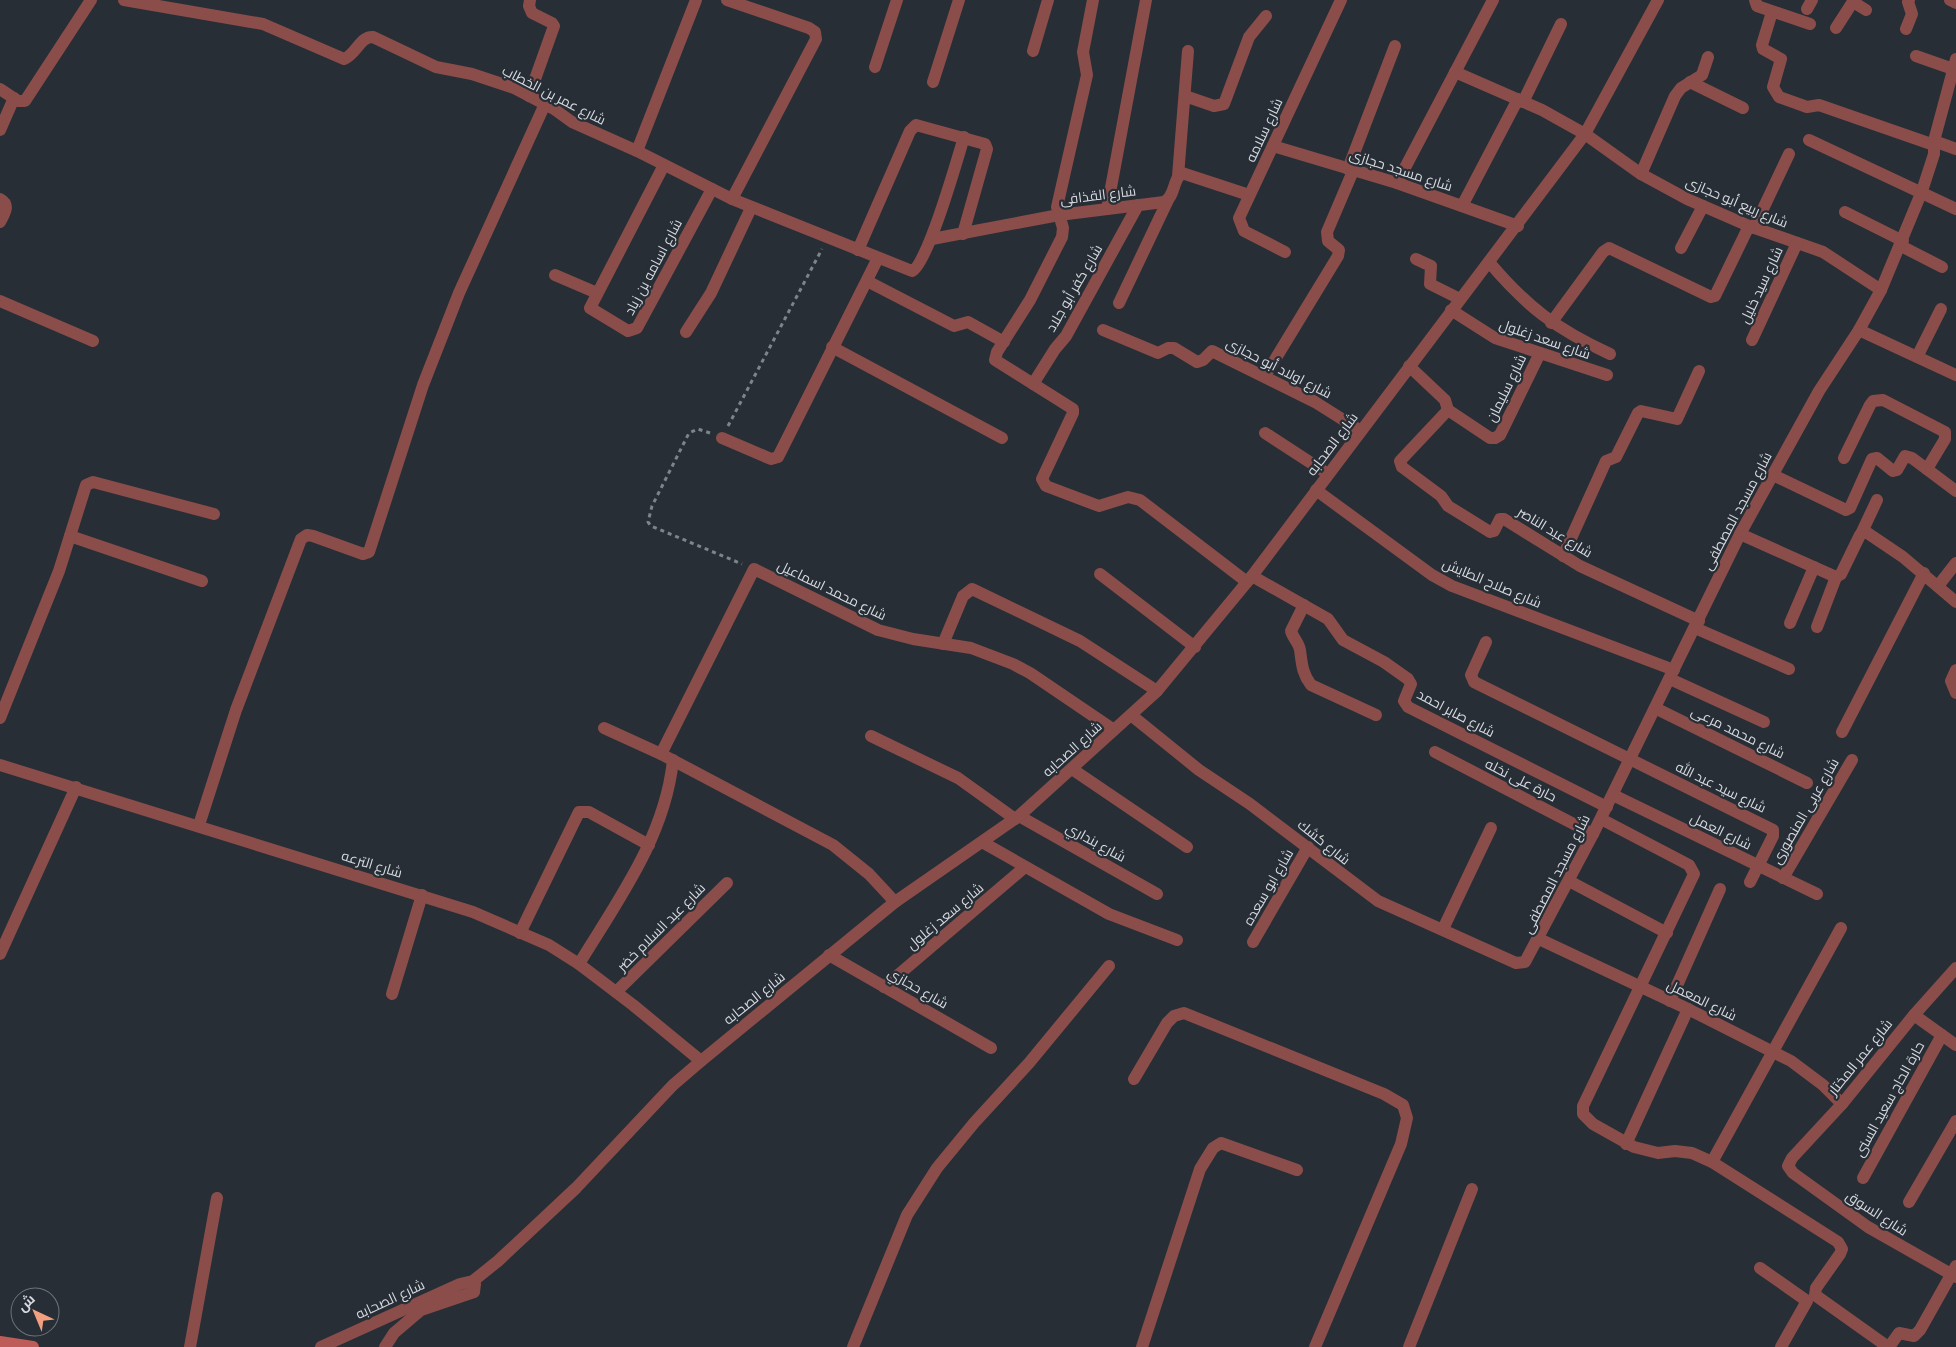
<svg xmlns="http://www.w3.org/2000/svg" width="1956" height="1347" font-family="'Source Serif 4',Cairo,serif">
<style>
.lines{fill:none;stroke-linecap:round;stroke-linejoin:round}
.path{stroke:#7e848b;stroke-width:3;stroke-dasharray:4 4;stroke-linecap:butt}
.minor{stroke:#8a4d4a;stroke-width:12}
.tertiary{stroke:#8a4d4a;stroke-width:12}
.secondary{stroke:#bd5c58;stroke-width:12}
.labels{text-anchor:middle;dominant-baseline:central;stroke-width:4.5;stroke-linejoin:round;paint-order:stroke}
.street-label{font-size:14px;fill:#d6dae0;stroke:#272e36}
</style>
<rect width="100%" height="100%" fill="#272e36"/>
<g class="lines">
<g class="path">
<polyline points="728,426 822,249"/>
<polyline points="710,433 698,429 689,433 652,506 648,522 651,526 742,564"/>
</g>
<g class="minor">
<path d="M124,0L263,24L344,59C356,55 360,36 373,37L436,67L472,74L514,88L554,109L572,122L637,151L732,199L912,271C927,266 958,157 964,137"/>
<polyline points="727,0 809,28 815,32 816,39 732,199"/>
<polyline points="1093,0 1083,52 1087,75 1057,207 1063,228 1062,237 1030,300 997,352 995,360 1073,409 1073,413 1042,479 1046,486 1099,506 1128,497 1140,500 1247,582"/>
<polyline points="1755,0 1757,6 1810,24"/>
<polyline points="1950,0 1956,3"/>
<polyline points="1853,2 1866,10"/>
<polyline points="1807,9 1812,0"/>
<polyline points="1772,12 1762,45 1763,49 1781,59 1773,87 1779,97 1807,107 1819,105 1934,145"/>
<polyline points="1836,28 1854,0"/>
<polyline points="1906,29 1912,14 1908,2 1909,0"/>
<polyline points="1033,51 1048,0"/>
<polyline points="1916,56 1953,69"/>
<polyline points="875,67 897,0"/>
<polyline points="1455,72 1542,110 1585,134 1641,174 1687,199 1749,226 1823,252 1881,290"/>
<polyline points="933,82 959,0"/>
<polyline points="1690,82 1743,108"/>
<polyline points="0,89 18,101 25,101 91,0"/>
<polyline points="529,96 554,26 552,23 532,13 529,6 530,0"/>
<polyline points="1185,96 1214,106 1224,104 1249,37 1266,16"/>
<polyline points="1523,102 1561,24"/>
<polyline points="0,130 14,98"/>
<polyline points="1809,140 1956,209"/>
<polyline points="1934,141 1956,149"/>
<polyline points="1273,146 1397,183 1518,226"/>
<polyline points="637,151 696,0"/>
<polyline points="664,165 590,308 628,331 637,328 712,189"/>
<polyline points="1348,169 1395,46"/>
<polyline points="1641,174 1675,96 1681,88 1702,75 1708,57"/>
<polyline points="1178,176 1188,51"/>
<polyline points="1397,183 1493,0"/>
<path d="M0,199C11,205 4,214 0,222"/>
<polyline points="1462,206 1518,99"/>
<polyline points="1107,209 1146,0"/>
<polyline points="1845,212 1903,241"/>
<polyline points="1754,228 1789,154"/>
<path d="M932,239L1059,215L1164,202C1176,196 1172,180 1182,173L1249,195"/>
<polyline points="1901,246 1942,267"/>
<polyline points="1681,248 1703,206"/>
<polyline points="858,250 910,131 916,125 985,144 987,149 963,234"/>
<polyline points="1285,252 1244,231 1239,218 1341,0"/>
<polyline points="1416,259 1431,266 1430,284 1460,299"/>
<path d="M1489,262C1527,307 1556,329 1610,354"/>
<polyline points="555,275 597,293"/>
<polyline points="867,281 954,326 968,322 1004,342"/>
<polyline points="0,301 93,341"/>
<polyline points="1119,303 1168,200"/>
<polyline points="1451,310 1495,338 1607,375"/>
<polyline points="1551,323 1603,252 1609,248 1711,297 1715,296 1749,226"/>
<polyline points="1103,330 1158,353 1168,348 1174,348 1197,362 1203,360 1212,351 1315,402 1361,431"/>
<polyline points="1859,330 1956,375"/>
<polyline points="686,332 711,293 751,208"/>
<polyline points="1752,340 1797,243"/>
<polyline points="832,347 1002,438"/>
<polyline points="1917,357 1941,309"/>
<polyline points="1409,366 1445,400 1448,410 1490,438 1495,438 1500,435 1540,353"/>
<polyline points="1265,376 1338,256 1339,250 1328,241 1327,232 1353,171"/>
<polyline points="1033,384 1055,349 1066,336 1138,205"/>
<polyline points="1448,410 1400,461 1402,467 1441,496 1448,506 1490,532 1494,531 1500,519 1504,519 1580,566 1699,621"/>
<polyline points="1265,433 1328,474"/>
<polyline points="722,438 771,459 778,457 878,258"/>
<polyline points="1844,458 1870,405 1873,401 1883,400 1945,432 1945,439 1927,469"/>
<polyline points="1773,475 1846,510 1850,508 1872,459 1877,458 1893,471 1897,470 1905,456 1912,458 1956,491"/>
<polyline points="1316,490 1432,575 1452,586 1674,670"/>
<polyline points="1740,534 1836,577 1841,574 1860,535 1866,532 1903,557 1956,602"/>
<polyline points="1861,534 1877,500"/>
<polyline points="70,536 202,581"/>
<polyline points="1563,556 1606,461 1616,457 1638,413 1641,411 1677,419 1699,371"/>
<polyline points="1100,574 1195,647"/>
<polyline points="1252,576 1328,619 1343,640 1384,662 1408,679 1411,684 1404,701 1408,707 1607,807"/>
<polyline points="1938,586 1956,563"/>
<path d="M1304,605L1291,631C1293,638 1299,643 1300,650C1302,664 1302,673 1311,685L1376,715"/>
<polyline points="1790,623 1814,567"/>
<polyline points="1817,627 1836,577"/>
<polyline points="1695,628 1789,669"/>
<polyline points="1486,642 1471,675 1474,682 1773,830 1773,836 1750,882"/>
<polyline points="943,644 963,596 972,589 1080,641 1157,691"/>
<polyline points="1956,670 1951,681 1956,693"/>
<polyline points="1670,679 1764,722"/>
<polyline points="1655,708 1807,783"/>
<polyline points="1131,715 1199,770 1250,804 1378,901 1516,963 1525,962 1593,834 1740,534 1819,391 1859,330 1881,290 1922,191 1934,154 1934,141 1956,59"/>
<polyline points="0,718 59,571 86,485 93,482 214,514"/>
<polyline points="604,728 661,754 833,845 869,874 895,902"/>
<polyline points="1842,732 1924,573"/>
<polyline points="871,736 958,778 1015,819"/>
<polyline points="1435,752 1593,834"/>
<polyline points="661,754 754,569 878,630 913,639 971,648 1013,664 1030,673 1114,730"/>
<polyline points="0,765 473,912 549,945 579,964 633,1005 701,1061"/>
<polyline points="1072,769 1187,847"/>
<polyline points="1613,795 1817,894"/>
<polyline points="1019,816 1157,894"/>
<polyline points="1601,819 1689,865 1694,874 1583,1106 1583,1114 1593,1124 1634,1147 1658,1153 1675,1151 1692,1153 1712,1162 1838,1242 1842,1249 1840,1254 1816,1288 1815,1295 1888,1347"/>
<polyline points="199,825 236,710 301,539 307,535 313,536 363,554 369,552 423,385 459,293 545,104"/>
<polyline points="982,842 1109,914 1177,940"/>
<polyline points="1783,878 1852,760"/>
<polyline points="1569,881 1667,933"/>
<polyline points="1443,929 1491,828"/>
<polyline points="520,933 579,812 589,812 649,845"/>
<polyline points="1539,939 1688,1009 1791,1061 1823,1085 1842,1104"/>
<polyline points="1253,942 1308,847"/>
<polyline points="0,954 76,787"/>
<polyline points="829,955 991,1048"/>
<path d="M579,964C618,900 665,837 673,760"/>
<polyline points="1956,968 1914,1015 1842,1104 1792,1158 1788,1166 1793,1173 1868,1227 1956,1277"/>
<polyline points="884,987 1025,867"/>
<polyline points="616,992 727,883"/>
<polyline points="392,994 422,895"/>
<polyline points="1670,1001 1720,889"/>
<polyline points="1914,1015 1956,1045"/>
<polyline points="1134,1079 1167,1023 1174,1016 1184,1013 1384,1094 1403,1105 1407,1118 1401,1144 1315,1347"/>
<polyline points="1626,1144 1688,1009"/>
<polyline points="1712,1162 1841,928"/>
<polyline points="1863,1178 1942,1035"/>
<polyline points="1909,1202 1956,1121"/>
<polyline points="1760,1268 1807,1301 1781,1347"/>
<polyline points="190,1347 217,1198"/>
<polyline points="853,1347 907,1215 937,1168 974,1123 1029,1063 1109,966"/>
<polyline points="1142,1347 1200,1169 1213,1148 1221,1143 1297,1170"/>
<polyline points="1409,1347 1472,1189"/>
<polyline points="1889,1347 1899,1333 1914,1336 1920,1330 1956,1266"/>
</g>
<g class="tertiary">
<polyline points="321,1347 460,1284 473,1281 498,1261 576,1188 673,1085 701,1061 895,902 1019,816 1157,691 1252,576 1585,134 1658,0"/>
<polyline points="385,1347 394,1333 421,1310 474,1292 475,1284 473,1281"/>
</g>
<polyline class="secondary" points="0,1342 33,1347"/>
</g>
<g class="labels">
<g class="street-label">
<text transform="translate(554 95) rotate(27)">شارع عمر بن الخطاب</text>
<text transform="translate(1264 130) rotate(-65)">شارع سلامه</text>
<text transform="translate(1401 170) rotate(18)">شارع مسجد حجازى</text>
<text transform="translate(1098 195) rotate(-7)">شارع القذافى</text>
<text transform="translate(1737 202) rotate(23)">شارع ربيع أبو حجازى</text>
<text transform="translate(653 267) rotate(-62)">شارع اسامه بن زياد</text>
<text transform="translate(1761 285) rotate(-65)">شارع سيد خليل</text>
<text transform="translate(1074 288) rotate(-60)">شارع كفر أبو جلاد</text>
<text transform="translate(1545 339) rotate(19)">شارع سعد زغلول</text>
<text transform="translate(1279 368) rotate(27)">شارع اولاد أبو حجازى</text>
<text transform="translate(1506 388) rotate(-64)">شارع سليمان</text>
<text transform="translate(1332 444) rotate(-53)">شارع الصحابه</text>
<text transform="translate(1737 511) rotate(-62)">شارع مسجد المصطفى</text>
<text transform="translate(1555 532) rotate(31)">شارع عبد الناصر</text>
<text transform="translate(1492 583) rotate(23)">شارع صلاح الطايش</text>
<text transform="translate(832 590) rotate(26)">شارع محمد اسماعيل</text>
<text transform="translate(1456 713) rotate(28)">شارع صابر احمد</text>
<text transform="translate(1738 732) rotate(26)">شارع محمد مرعى</text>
<text transform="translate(1072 749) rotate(-42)">شارع الصحابه</text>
<text transform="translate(1521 780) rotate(27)">حارة على نخله</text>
<text transform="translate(1721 787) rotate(26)">شارع سيد عبد الله</text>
<text transform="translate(1805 811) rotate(-60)">شارع عربى المنصورى</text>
<text transform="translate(1721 831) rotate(26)">شارع العمل</text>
<text transform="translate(1096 842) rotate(29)">شارع بنداري</text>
<text transform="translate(1324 842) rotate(39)">شارع كشك</text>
<text transform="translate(372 864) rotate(17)">شارع الترعه</text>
<text transform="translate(1556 874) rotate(-63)">شارع مسجد المصطفى</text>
<text transform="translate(1268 887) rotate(-60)">شارع ابو سعده</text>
<text transform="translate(945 916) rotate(-40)">شارع سعد زغلول</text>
<text transform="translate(661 927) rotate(-45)">شارع عبد السلام خضر</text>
<text transform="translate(918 988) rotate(30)">شارع حجازي</text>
<text transform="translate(754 998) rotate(-39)">شارع الصحابه</text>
<text transform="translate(1702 1000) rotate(26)">شارع المعمل</text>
<text transform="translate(1860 1057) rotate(-51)">شارع عمر المختار</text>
<text transform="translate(1889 1099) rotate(-61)">حارة الحاج سعيد السنى</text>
<text transform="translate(1877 1213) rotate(33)">شارع السوق</text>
<text transform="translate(390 1299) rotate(-25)">شارع الصحابه</text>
</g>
</g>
<g transform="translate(35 1312) rotate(316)"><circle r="24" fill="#272e36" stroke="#6d737a"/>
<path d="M0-4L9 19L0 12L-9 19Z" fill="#f2a080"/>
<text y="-8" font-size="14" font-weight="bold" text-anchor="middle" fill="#d6dae0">ش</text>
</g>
</svg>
